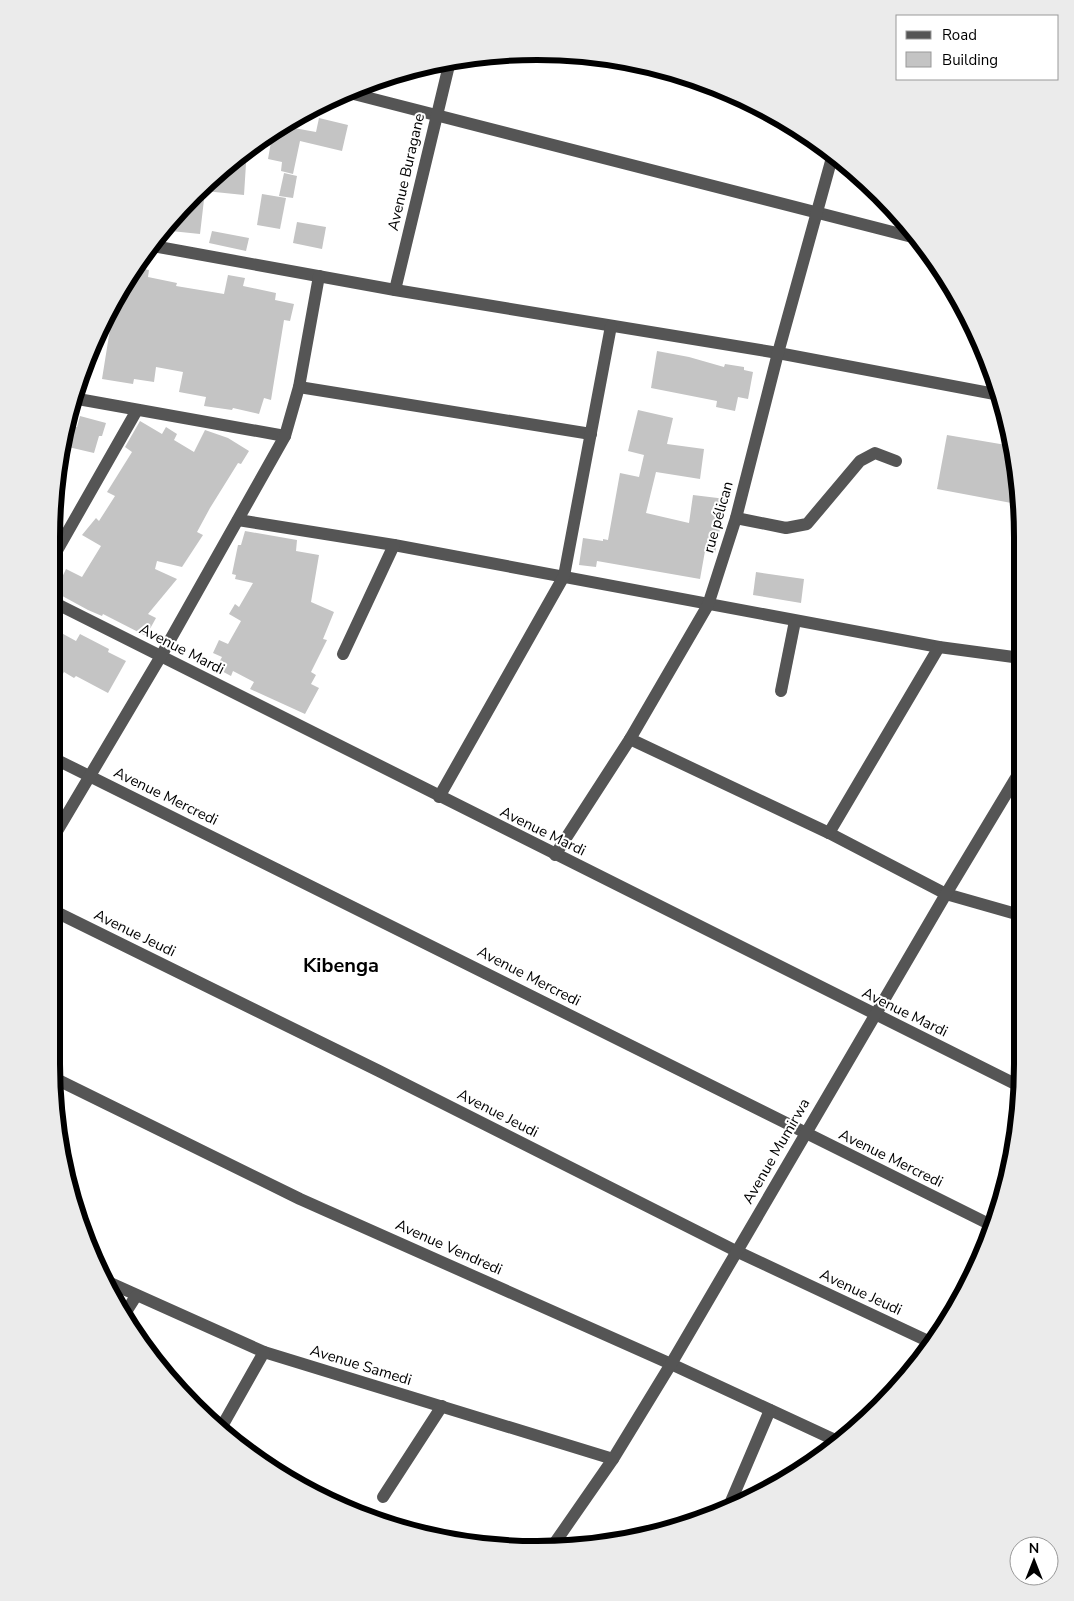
<svg xmlns="http://www.w3.org/2000/svg" width="1074" height="1601" font-family="'Nunito Sans',sans-serif">
<style>
.building{fill:#c4c4c4}
.lines{fill:none;stroke-linecap:round;stroke-linejoin:round}
.minor{stroke:#555;stroke-width:12}
.labels{text-anchor:middle;dominant-baseline:central;stroke-width:4;stroke-linejoin:round;paint-order:stroke}
.street-label{font-size:15px;fill:#000;stroke:#fff}
.district-label{font-size:20px;font-weight:bold;fill:#000;stroke:#fff}
.rim{fill:none;stroke:#000;stroke-width:6}
</style>
<rect width="100%" height="100%" fill="#fff"/>
<g class="building">
<polygon points="319,118 348,125 342,151 300,141 293,174 281,171 282,162 268,159 271,142 261,140 283,126 316,132"/>
<polygon points="247,148 244,195 205,191 200,234 171,231 172,216"/>
<polygon points="284,173 297,176 293,198 279,196"/>
<polygon points="262,194 286,198 280,229 257,225"/>
<polygon points="297,222 326,227 322,249 293,243"/>
<polygon points="212,231 249,238 246,251 209,243"/>
<polygon points="137,268 149,270 148,277 177,283 176,286 224,294 228,275 245,278 243,286 276,293 275,300 294,304 290,321 284,320 271,400 264,398 259,414 233,408 232,410 204,406 206,397 179,392 183,372 156,367 154,382 134,379 133,384 102,379 110,329 104,328 106,315"/>
<polygon points="657,351 689,357 724,367 725,364 744,367 744,370 753,372 748,399 738,397 735,411 716,407 717,401 651,388"/>
<polygon points="638,410 673,418 667,444 704,449 700,479 656,472 646,513 689,523 693,495 726,499 715,553 705,551 700,579 597,561 596,567 579,565 583,538 603,541 603,539 608,540 620,473 639,477 644,455 628,451"/>
<polygon points="80,416 106,423 102,436 99,436 94,453 64,446 70,426 77,427"/>
<polygon points="140,421 162,434 166,427 177,434 174,440 194,452 205,430 228,438 249,451 241,464 238,463 210,508 197,532 203,535 182,567 157,561 155,569 177,579 148,614 156,618 146,636 103,614 102,616 88,610 55,592 66,569 82,577 101,546 82,535 96,518 99,521 115,496 107,492 132,452 125,447"/>
<polygon points="947,435 1012,446 1022,505 937,489"/>
<polygon points="245,531 297,540 296,551 319,555 311,602 334,612 323,639 327,640 311,672 316,675 311,684 319,688 305,714 250,689 254,682 233,671 231,676 216,668 222,657 213,653 219,640 228,644 241,621 229,614 235,604 239,607 253,583 235,579 236,575 232,574 238,545 241,545"/>
<polygon points="756,572 804,579 801,603 753,595"/>
<polygon points="54,629 76,641 80,634 109,649 108,652 126,661 108,693 76,676 74,678 64,672 54,690"/>
</g>
<g class="lines">
<g class="minor">
<polyline points="346,92 920,239"/>
<polyline points="153,246 395,290 778,353 1000,395"/>
<polyline points="395,290 450,61"/>
<polyline points="299,387 591,434"/>
<polyline points="78,399 285,436"/>
<polyline points="736,518 786,528 807,524 860,461 875,453 896,461"/>
<polyline points="238,520 394,545 939,647 1021,658"/>
<polyline points="55,554 137,410"/>
<polyline points="55,603 1019,1086"/>
<polyline points="343,654 394,545"/>
<polyline points="781,691 795,621"/>
<polyline points="630,739 829,833 946,894 1020,915"/>
<polyline points="53,758 989,1224"/>
<polyline points="439,797 564,576 611,326"/>
<polyline points="829,833 939,647"/>
<polyline points="53,838 161,656 285,436 299,387 319,276"/>
<polyline points="555,855 630,739 708,605 736,518 778,353 833,154"/>
<polyline points="52,910 379,1071 736,1251 930,1342"/>
<polyline points="54,1078 300,1199 671,1364 835,1440"/>
<polyline points="108,1282 264,1352 613,1459"/>
<polyline points="124,1315 136,1296"/>
<polyline points="221,1428 264,1352"/>
<polyline points="383,1497 442,1406"/>
<polyline points="729,1506 770,1410"/>
<polyline points="554,1544 613,1459 671,1364 946,894 1020,771"/>
</g>
</g>
<g class="labels">
<g class="street-label">
<text transform="translate(406 172) rotate(-77)">Avenue Buragane</text>
<text transform="translate(718 517) rotate(-74)">rue pélican</text>
<text transform="translate(182 649) rotate(27)">Avenue Mardi</text>
<text transform="translate(166 796) rotate(26)">Avenue Mercredi</text>
<text transform="translate(543 831) rotate(26)">Avenue Mardi</text>
<text transform="translate(135 933) rotate(26)">Avenue Jeudi</text>
<text transform="translate(529 976) rotate(27)">Avenue Mercredi</text>
<text transform="translate(905 1012) rotate(26)">Avenue Mardi</text>
<text transform="translate(498 1113) rotate(27)">Avenue Jeudi</text>
<text transform="translate(776 1151) rotate(-60)">Avenue Mumirwa</text>
<text transform="translate(891 1158) rotate(26)">Avenue Mercredi</text>
<text transform="translate(449 1247) rotate(24)">Avenue Vendredi</text>
<text transform="translate(861 1292) rotate(25)">Avenue Jeudi</text>
<text transform="translate(361 1365) rotate(17)">Avenue Samedi</text>
</g>
<g class="district-label">
<text x="341" y="965">Kibenga</text>
</g>
</g>
<path d="M0 0H1074V1601H0ZM537 60H537A477 477 0 0 1 1014 537V1064A477 477 0 0 1 537 1541H537A477 477 0 0 1 60 1064V537A477 477 0 0 1 537 60Z" fill="#ebebeb" fill-rule="evenodd"/>
<path class="rim" d="M537 60H537A477 477 0 0 1 1014 537V1064A477 477 0 0 1 537 1541H537A477 477 0 0 1 60 1064V537A477 477 0 0 1 537 60Z"/>
<rect x="896" y="15" width="162" height="65" fill="#ffffff" stroke="#999999"/>
<rect x="906" y="31" width="25" height="8" fill="#555555" stroke="#999999"/>
<text x="942" y="40" font-size="15" fill="#000000">Road</text>
<rect x="906" y="52" width="25" height="15" fill="#c4c4c4" stroke="#999999"/>
<text x="942" y="65" font-size="15" fill="#000000">Building</text>
<g transform="translate(1034 1561)"><circle r="24" fill="#ffffff" stroke="#999999"/>
<path d="M0-4L9 19L0 12L-9 19Z" fill="#000000"/>
<text y="-8" font-size="14" font-weight="bold" text-anchor="middle" fill="#000000">N</text>
</g>
</svg>
